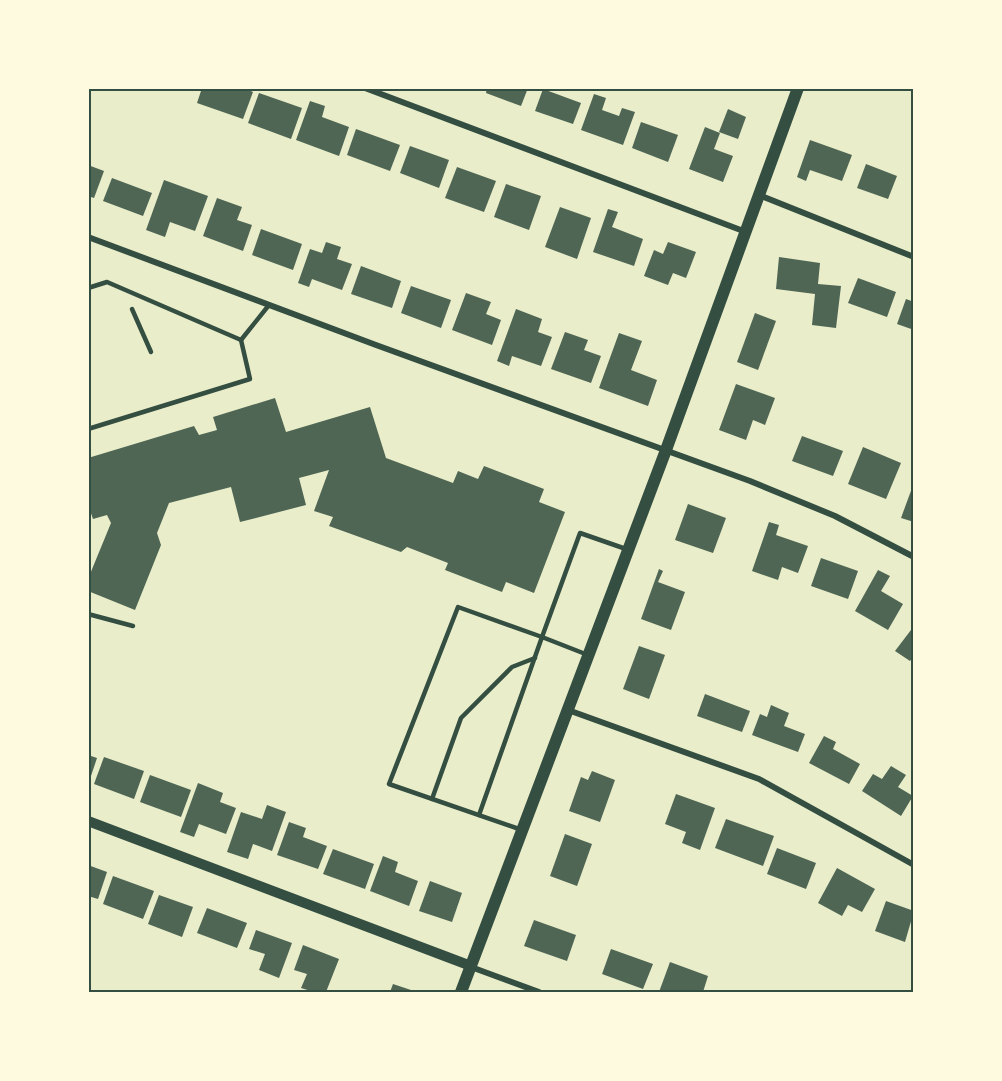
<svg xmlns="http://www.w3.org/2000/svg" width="1002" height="1081" font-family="Lato,sans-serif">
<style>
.building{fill:#4f6655}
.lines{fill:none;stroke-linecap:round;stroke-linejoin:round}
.service{stroke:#344e41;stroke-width:4.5}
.minor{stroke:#344e41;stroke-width:6}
.tertiary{stroke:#344e41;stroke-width:10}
.secondary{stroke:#344e41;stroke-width:12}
.neatline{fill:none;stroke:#344e41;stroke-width:2}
</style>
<rect width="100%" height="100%" fill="#e9edc9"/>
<g class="building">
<polygon points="202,88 244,88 253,92 243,119 197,103"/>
<polygon points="487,88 528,88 521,106 486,93"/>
<polygon points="543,89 581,103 573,124 535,111"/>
<polygon points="259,93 302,108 291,139 248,123"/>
<polygon points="594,94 606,98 602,110 619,116 622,108 635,112 623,145 581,130"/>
<polygon points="310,101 325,106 322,117 349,127 339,156 296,140"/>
<polygon points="728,109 746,117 738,139 719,132"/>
<polygon points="641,122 678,135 668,162 632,148"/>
<polygon points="705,127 720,133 714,149 733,156 723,182 689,169"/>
<polygon points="356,129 400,145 390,171 347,155"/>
<polygon points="810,140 852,155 842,181 810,170 806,181 797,177"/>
<polygon points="410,146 449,160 439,188 400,173"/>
<polygon points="866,164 897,176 888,199 857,188"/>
<polygon points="88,165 104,171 94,198 88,196"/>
<polygon points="457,167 496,181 484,212 445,198"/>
<polygon points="112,178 152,193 143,216 103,201"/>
<polygon points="164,180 208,196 195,231 170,222 165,237 146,230"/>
<polygon points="506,184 541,196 529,230 494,217"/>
<polygon points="217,198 242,207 237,220 252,225 243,251 203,236"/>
<polygon points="560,207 591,218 577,259 545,247"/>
<polygon points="608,209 618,212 612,227 643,239 634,266 593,252"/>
<polygon points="261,229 302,244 293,270 252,255"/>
<polygon points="326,242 341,247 337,259 352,264 342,290 312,279 309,287 298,283 310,249 322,253"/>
<polygon points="668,242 696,252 686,278 673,273 668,285 644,276 654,250 663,254"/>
<polygon points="779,257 820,263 818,284 841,286 836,328 812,325 815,294 776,289"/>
<polygon points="361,266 401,281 392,308 351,294"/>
<polygon points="858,278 896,292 887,317 848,303"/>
<polygon points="411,286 451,300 441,328 401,313"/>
<polygon points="466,293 491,302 486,314 501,320 492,345 452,330"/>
<polygon points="906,299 914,302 914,330 897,324"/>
<polygon points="516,309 542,319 538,332 552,337 541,366 512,356 509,366 497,361"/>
<polygon points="755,313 776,321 758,370 737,362"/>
<polygon points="565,332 588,340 584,350 601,356 591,383 551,369"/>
<polygon points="619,333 642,341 631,370 657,380 648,406 599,388"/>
<polygon points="736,384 775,398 765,425 753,420 746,440 719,430"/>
<polygon points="275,398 286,432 370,407 386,458 453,483 458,471 478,479 484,466 544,489 539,502 565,512 534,593 506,582 502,592 445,570 448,563 407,547 401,552 329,526 333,517 314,511 329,470 299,478 306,505 240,522 231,487 169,503 157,533 161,545 135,610 88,591 88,579 111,523 107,515 93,519 88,505 88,458 194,426 199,435 217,430 213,417"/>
<polygon points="802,436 843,451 833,476 792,461"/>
<polygon points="863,447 901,463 886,499 848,484"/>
<polygon points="912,488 914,488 914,522 901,518"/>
<polygon points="688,504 726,518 713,553 675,540"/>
<polygon points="769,522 779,525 776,535 808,546 798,573 782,567 778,580 752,571"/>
<polygon points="821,558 858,571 848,599 811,586"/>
<polygon points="659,569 663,571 658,582 685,592 671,630 641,619"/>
<polygon points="878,570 890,576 881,591 903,604 888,630 855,611"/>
<polygon points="914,626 914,656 910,661 895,651"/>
<polygon points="639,646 665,655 649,699 623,689"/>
<polygon points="705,694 750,711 742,732 697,716"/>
<polygon points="771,705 789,713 784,726 805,734 798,752 752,735 760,714 767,717"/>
<polygon points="824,736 836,742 833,749 860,764 849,784 809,763"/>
<polygon points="88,755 97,758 89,782 88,782"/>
<polygon points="104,757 144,771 134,799 94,784"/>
<polygon points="891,766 906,775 898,787 913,796 901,816 862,791 873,774 882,779"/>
<polygon points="592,771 615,780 600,822 569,811 581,777 588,780"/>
<polygon points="150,775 191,790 181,817 140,802"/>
<polygon points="198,783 223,793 220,802 236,808 226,834 199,824 194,837 180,832"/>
<polygon points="676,794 715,808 700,850 682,843 686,832 665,824"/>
<polygon points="267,805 286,812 272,851 253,844 248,859 227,852 241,812 262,819"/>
<polygon points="726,819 774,836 763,866 715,848"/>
<polygon points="289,822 306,828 303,837 327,846 318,869 277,855"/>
<polygon points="565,834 592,844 577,886 550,876"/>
<polygon points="777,848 816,863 806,889 767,874"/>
<polygon points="333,849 374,864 365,889 323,874"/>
<polygon points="383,856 398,862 395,872 418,881 409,906 370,891"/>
<polygon points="88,865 107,872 98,899 88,896"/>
<polygon points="837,868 875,889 862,912 848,905 842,916 818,903"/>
<polygon points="113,876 154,891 143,919 103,904"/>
<polygon points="430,881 462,893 452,922 419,911"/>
<polygon points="159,895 193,907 182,937 148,924"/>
<polygon points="886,901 914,911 905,942 875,931"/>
<polygon points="207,908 247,923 237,948 197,933"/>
<polygon points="534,920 576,935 567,961 524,946"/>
<polygon points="256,930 292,943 279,978 259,970 265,954 249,949"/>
<polygon points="303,945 339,959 326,992 314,992 301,988 307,974 294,970"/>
<polygon points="611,949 653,964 643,989 602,974"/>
<polygon points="670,962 708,976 703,992 659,992"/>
<polygon points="393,984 417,992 390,992"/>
</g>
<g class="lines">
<g class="service">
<polyline points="88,288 107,282 241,340"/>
<polyline points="132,309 151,352"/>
<polyline points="241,340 269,305"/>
<polyline points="88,429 250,379 241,340"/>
<polyline points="88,614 133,626"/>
<polyline points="432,799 461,718 512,667 535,658"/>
<polyline points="479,815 542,637 588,655"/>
<polyline points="522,830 389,784 458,607 542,637 580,533 626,549"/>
</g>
<g class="minor">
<polyline points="365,88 746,232"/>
<polyline points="759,195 914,257"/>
<polyline points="88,237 376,345 750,481 835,516 914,557"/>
<polyline points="568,710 759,779 914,865"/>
<polyline points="471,967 539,992"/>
</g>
<polyline class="tertiary" points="88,821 471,966"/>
<polyline class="secondary" points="461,992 666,450 798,88"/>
</g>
<rect width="1002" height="1081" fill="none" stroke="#fefae0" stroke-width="180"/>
<rect x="90" y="90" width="822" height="901" class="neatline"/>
</svg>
